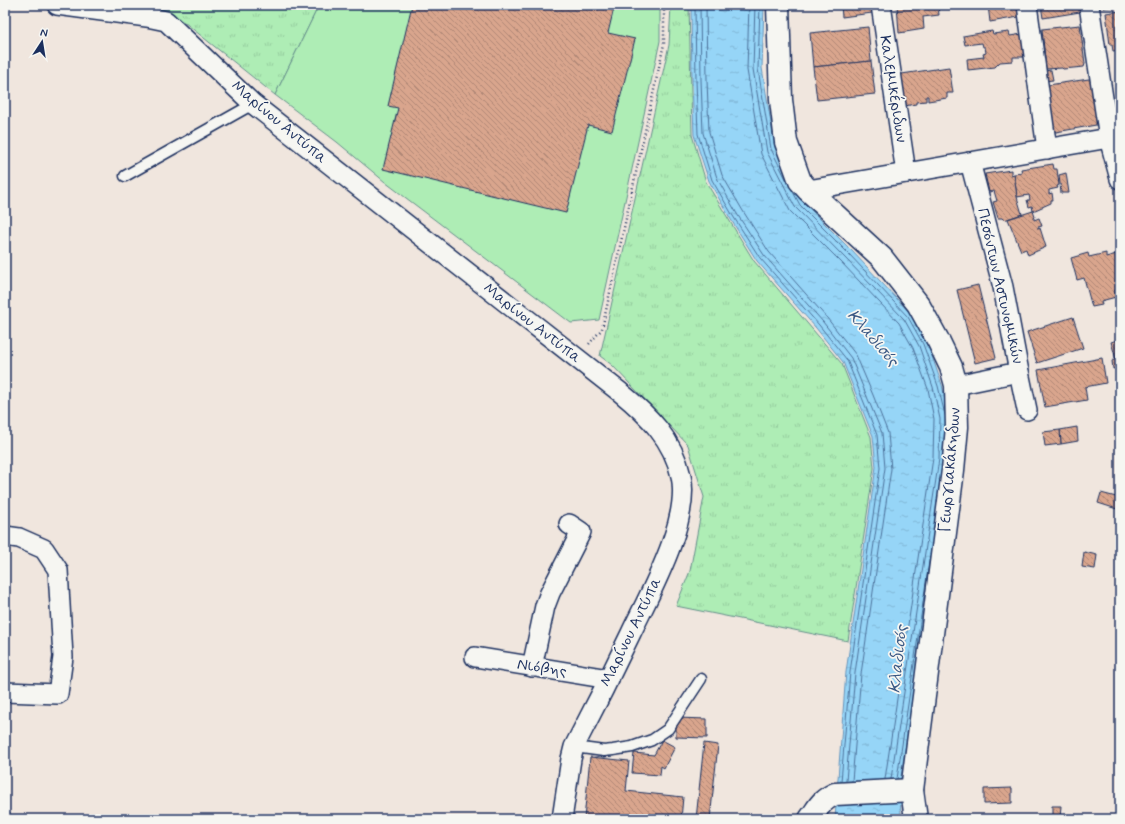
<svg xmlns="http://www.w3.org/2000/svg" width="1125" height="824" font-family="Mynerve,sans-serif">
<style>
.grass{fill:url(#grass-tufts);stroke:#648e8a}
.garden{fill:#aeedb5;stroke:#648e8a}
.water{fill:url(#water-ripples);stroke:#6593ba}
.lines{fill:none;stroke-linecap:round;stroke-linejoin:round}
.shore{stroke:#4c719b;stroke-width:1}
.building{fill:url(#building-back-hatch);stroke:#1b2f5e}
.lane-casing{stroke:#1b2f5e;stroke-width:13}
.street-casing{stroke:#1b2f5e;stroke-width:22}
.secondary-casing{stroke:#1b2f5e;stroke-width:25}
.path{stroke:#1b2f5e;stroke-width:2.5;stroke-dasharray:1 3;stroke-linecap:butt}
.lane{stroke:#f6f6f2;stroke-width:10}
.street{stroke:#f6f6f2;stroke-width:19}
.secondary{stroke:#f6f6f2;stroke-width:22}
.labels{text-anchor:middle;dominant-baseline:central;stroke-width:3.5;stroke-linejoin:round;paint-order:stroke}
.street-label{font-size:16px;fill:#1b2f5e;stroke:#f6f6f2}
.water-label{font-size:17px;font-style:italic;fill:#3a5884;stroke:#f6f6f2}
</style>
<defs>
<pattern id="grass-tufts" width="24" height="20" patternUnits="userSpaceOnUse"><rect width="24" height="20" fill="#aeedb5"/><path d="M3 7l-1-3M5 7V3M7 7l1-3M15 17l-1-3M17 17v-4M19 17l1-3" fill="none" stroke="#95cc9e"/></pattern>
<pattern id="water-ripples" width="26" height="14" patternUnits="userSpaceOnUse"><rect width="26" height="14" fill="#96d5f7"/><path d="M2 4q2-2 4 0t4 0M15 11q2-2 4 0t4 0" fill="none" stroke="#81b7d6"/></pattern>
<pattern id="building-back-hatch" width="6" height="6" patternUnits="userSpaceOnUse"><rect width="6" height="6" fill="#d9a58d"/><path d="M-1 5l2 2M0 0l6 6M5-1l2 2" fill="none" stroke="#af8776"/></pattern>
</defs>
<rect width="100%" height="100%" fill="#f0e6de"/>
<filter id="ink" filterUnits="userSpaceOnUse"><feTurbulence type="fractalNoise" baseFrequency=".025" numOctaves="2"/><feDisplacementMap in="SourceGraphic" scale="8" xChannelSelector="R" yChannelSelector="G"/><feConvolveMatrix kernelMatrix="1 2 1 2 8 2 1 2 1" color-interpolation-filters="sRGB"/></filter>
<g filter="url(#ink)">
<g class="grass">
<polygon points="115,5 319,5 275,95 184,22 168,15"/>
<polygon points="671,5 689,5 692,135 706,182 754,261 842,364 871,437 874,468 848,641 676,606 690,571 704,497 688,445 612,365 600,356 669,45"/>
</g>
<polygon class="garden" points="319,5 660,5 660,41 599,320 571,323 385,182 337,142 275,95"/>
<polygon class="water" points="691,5 764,5 762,68 775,148 803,202 852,251 911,314 927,342 942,385 949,418 940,515 900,783 901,819 835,819 846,672 876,467 873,436 843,362 816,328 757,261 730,218 709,181 694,135 692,80"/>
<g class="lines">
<g class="shore">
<polyline points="695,5 696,80 698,134 712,180 733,216 760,258 819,325 847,360 877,435 880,468 850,672 841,782"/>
<polyline points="700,5 701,80 703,133 717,178 737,214 764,255 823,322 851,358 882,433 885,468 855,673 846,781"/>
<polyline points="706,5 707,80 709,132 722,175 743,211 769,252 827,318 856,355 873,395 888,433 891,469 861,674 852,781"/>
<polyline points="749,5 747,70 761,154 790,211 841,262 899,323 913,348 928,389 934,419 933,458 885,779"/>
<polyline points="755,5 753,69 767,152 795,207 845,258 904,319 919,346 933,387 940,419 939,459 891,779"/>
<polyline points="760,5 758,69 771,149 787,181"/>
<polyline points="792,190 800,205 849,254 908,317 923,344 938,386 945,415"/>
<polyline points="897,779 930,555"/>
</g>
</g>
<g class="building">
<polygon points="412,5 605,5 605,6 614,8 608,33 635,39 612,131 588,125 566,213 383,169 398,108 388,106"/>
<polygon points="841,5 871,5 872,13 842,17"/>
<polygon points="897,5 938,5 939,15 923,17 924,29 899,33"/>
<polygon points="988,5 1019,5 1020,12 1018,12 1019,17 990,22"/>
<polygon points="1041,5 1079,5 1080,12 1043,18"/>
<polygon points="1103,5 1120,5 1120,6 1103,8"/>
<polygon points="1120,11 1120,50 1113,51 1112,45 1110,45 1106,13"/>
<polygon points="1080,25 1085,64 1084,67 1063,69 1062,68 1046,69 1042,29"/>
<polygon points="868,27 871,61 813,67 810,33"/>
<polygon points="992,31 993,34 1009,32 1010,36 1022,34 1024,57 1013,57 1013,61 1000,62 995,67 968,70 967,59 984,57 983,54 986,53 985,47 983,47 982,43 965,45 963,36"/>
<polygon points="871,61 875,94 817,100 813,67"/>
<polygon points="949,67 953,93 947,93 947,98 928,101 928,96 926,96 926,101 916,102 916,104 899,107 895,75"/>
<polygon points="1051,70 1053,80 1044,81 1043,71"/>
<polygon points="1089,79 1091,80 1097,123 1096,125 1056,132 1054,131 1048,85"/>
<polygon points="1053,164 1054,169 1057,169 1059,185 1057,186 1058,188 1049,190 1049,194 1052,193 1053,200 1051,200 1051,203 1033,211 1032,206 1029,207 1027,200 1030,200 1029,195 1017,197 1014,174 1022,173 1021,169"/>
<polygon points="1011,170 1011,175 1014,174 1017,197 1022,214 1004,220 1002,218 998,218 993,202 997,201 994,191 989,192 985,174"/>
<polygon points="1066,173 1069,193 1061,193 1059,175"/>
<polygon points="1033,211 1035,217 1034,218 1034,220 1039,218 1042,226 1038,227 1038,229 1040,228 1046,247 1028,255 1026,249 1021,251 1008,219"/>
<polygon points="1088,253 1089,257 1106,253 1106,257 1120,253 1120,289 1115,290 1116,297 1101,301 1102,305 1092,307 1084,278 1077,280 1071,258"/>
<polygon points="978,285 996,358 975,363 957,290"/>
<polygon points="1073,317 1083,348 1037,363 1027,332"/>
<polygon points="1120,339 1120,371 1119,367 1113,369 1112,361 1116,359 1111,342"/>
<polygon points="1102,358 1106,383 1085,387 1087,400 1045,407 1038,370"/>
<polygon points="1077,427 1078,441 1061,444 1060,430"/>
<polygon points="1060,430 1061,444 1045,446 1043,432"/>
<polygon points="1101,493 1120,498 1120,510 1098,503"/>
<polygon points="1084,552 1097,555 1095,569 1082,567"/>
<polygon points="676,718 707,719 707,738 676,737"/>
<polygon points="662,740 675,747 664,768 661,766 660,775 632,773 634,753 654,755"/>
<polygon points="704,743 718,745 710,819 696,819"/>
<polygon points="590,757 629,761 626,791 683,797 681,819 584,819"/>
<polygon points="1012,788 1012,803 984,804 984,789"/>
<polygon points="1052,806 1061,806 1060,819 1052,819"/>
</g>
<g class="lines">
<g class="lane-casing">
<g id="lane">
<polyline points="125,176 253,104"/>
<polyline points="574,747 604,751 613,750 632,747 652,740 668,729 701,679"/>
</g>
</g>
<g class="street-casing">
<g id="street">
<path d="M57,5L147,17L166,21L253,104L620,392C648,415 673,439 681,476C691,520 650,593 631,633C613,671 594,709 574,747L571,759L562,819"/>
<polyline points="881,5 906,173"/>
<polyline points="1027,5 1047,149"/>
<polyline points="1089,5 1109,138 1120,179"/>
<polyline points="808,190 1109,138"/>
<polyline points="1019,372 1027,410"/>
<polyline points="956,385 1019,372 1003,287 970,162"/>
<polyline points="5,536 19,538 44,549 58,570 63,657 58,694 5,692"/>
<polyline points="475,657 609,679"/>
<polyline points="532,667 545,606 550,593 581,532 569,524"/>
</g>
</g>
<g class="secondary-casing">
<g id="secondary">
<polyline points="778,5 781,100 786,142 800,181 808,190 882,258 918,304 939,342 951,367 956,385 957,427 953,470 912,790 916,819"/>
<path d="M810,819C819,807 820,801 835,794L912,790"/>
</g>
</g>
<polyline class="path" points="589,344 602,329 664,44 664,5"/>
<use href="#lane" class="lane"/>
<use href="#street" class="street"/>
<use href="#secondary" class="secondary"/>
</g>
</g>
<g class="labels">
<g class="street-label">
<text transform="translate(893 89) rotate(81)">Καλεμικέριδων</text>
<text transform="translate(279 122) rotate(40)">Μαρίνου Αντύπα</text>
<text transform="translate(1000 286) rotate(77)">Πεσόντων Αστυνομικών</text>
<text transform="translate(532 323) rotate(38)">Μαρίνου Αντύπα</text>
<text transform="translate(950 470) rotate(-85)">Γεωργιακάκηδων</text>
<text transform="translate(631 632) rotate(-64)">Μαρίνου Αντύπα</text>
<text transform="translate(542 668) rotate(9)">Νιόβης</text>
</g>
<g class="water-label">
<text transform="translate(873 338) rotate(49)">Κλαδισός</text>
<text transform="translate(898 659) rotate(-84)">Κλαδισός</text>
</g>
</g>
<rect width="1125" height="824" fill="none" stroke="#f6f6f2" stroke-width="20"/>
<rect x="10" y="10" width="1105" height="804" fill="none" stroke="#1b2f5e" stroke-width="1.5" filter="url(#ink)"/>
<g transform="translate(42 42) rotate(12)" stroke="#f6f6f2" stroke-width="3" paint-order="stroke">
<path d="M0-3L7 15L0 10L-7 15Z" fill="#1b2f5e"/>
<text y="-6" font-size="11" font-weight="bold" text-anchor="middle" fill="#1b2f5e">N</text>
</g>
</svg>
